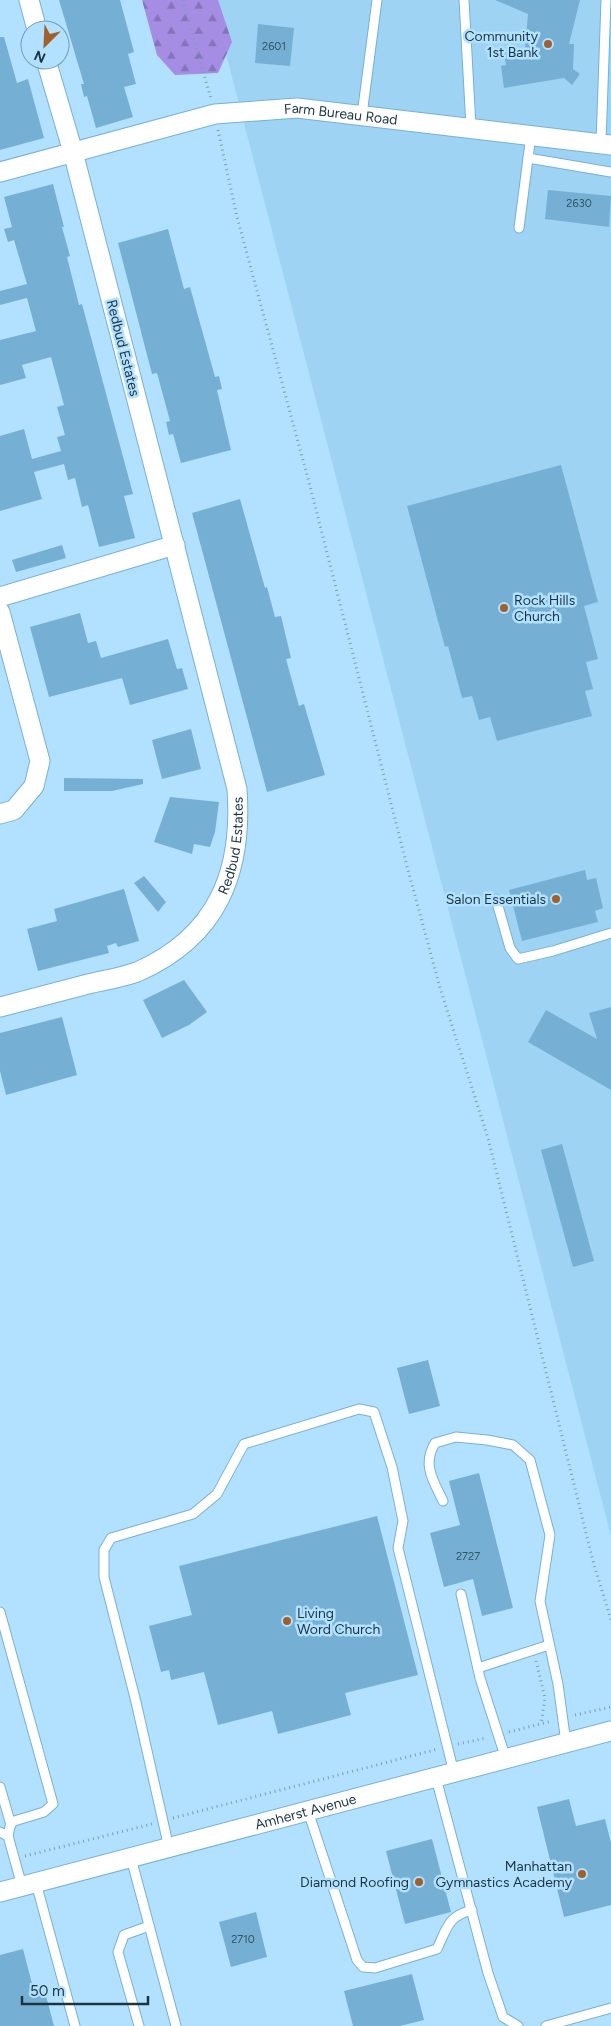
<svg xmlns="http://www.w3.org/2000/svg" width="611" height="2026" font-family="Figtree,sans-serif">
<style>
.built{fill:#9ed3f3}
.forest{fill:url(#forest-firs)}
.building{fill:#75b0d4}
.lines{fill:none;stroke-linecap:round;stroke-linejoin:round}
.service-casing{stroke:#76b1d4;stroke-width:11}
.minor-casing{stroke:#76b1d4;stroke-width:21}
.path{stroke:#799fb7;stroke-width:3;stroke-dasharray:1 4;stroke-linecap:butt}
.service{stroke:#fff;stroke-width:9}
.minor{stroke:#fff;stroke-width:19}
.poi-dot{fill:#a15f2c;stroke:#b2e1ff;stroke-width:2}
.labels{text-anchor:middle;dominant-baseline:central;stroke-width:5;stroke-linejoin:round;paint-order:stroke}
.number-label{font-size:11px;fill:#325467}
.poi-label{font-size:14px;fill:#1c3543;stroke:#b2e1ff;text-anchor:end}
.street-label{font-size:14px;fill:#1c3543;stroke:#b2e1ff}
</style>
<defs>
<pattern id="forest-firs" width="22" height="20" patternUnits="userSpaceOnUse" patternTransform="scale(1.25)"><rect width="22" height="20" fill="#a58de3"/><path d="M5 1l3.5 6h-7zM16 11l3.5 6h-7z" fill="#8674ba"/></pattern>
</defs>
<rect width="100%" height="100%" fill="#b2e1ff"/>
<polygon class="built" points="212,0 611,0 611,1536"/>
<polygon class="forest" points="142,0 218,0 232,42 218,73 175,75 157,55"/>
<g class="building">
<polygon points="59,0 120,0 134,52 128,54 136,84 124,87 133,117 96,128 87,96 84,97 81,84 84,84"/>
<polygon points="495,0 580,0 569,44 574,44 573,69 580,74 572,85 564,78 504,88 501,66 506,65 504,53 525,49 528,14"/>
<polygon points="258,24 294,28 290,66 255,63"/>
<polygon points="0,37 4,37 17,83 28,79 44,138 0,150"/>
<polygon points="53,184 64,227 62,227 70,256 67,257 79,305 82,304 133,494 124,496 135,538 99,547 88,505 82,507 75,478 68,480 64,464 34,472 42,499 0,511 0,436 24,429 32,459 61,451 57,437 65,435 57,407 64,405 51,357 22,365 26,378 0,385 0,340 36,331 27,298 0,305 0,291 27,284 14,240 8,242 4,229 12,227 4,197"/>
<polygon points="548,190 611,196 609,227 545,219"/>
<polygon points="168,229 184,289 190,287 215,377 219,376 222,389 217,390 231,450 181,463 173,434 169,435 166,422 170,421 157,373 152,374 118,243"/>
<polygon points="561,465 598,602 584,606 598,659 586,662 593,689 585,691 592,716 497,741 490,717 479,720 472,696 462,698 448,646 445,647 407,506"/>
<polygon points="240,499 265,588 267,587 275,617 281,616 291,658 286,659 299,706 304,704 325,775 267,792 192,513"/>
<polygon points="62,545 66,558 16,572 12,560"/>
<polygon points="80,613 88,643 96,641 101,658 168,639 177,669 182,668 188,689 130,705 122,678 49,697 30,627"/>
<polygon points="191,729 201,769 162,779 152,740"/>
<polygon points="64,778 143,779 143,784 112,791 64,791"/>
<polygon points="170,797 219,802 215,832 210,847 194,844 192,854 154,842"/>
<polygon points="585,870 587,880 596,878 603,908 595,911 598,922 522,941 509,890"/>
<polygon points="144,876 166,902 158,912 134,883"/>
<polygon points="124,889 139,941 118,947 116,943 107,946 109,953 38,971 27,929 57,921 54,909"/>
<polygon points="184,980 207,1012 189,1025 162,1038 143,1000"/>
<polygon points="611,1007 611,1090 528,1042 546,1010 597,1039 589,1013"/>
<polygon points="62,1017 77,1075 6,1095 0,1071 0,1033"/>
<polygon points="562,1144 594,1261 573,1267 541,1150"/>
<polygon points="428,1360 440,1406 409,1414 397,1368"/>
<polygon points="479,1473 513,1608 482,1616 473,1579 444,1587 430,1533 460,1525 449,1481"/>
<polygon points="377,1516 418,1675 345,1693 351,1715 278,1734 272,1711 218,1725 204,1672 171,1680 169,1670 161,1672 149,1626 192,1615 179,1566"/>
<polygon points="569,1799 576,1826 605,1819 611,1843 611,1905 564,1917 537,1807"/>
<polygon points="432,1839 451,1912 405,1924 386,1851"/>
<polygon points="256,1912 267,1957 231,1967 219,1922"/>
<polygon points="23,1949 35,1995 45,1992 54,2026 0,2026 0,1955"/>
<polygon points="412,1974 424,2020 400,2026 353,2026 344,1991"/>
</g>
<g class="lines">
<g class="service-casing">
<g id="service">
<polyline points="464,0 471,127"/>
<polyline points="362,115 377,0"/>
<polyline points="601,143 606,0"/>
<polyline points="528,158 611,172"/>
<polyline points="519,228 531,135"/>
<polyline points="496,899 510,948 518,959 553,951 611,933"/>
<path d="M443,1501C433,1480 422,1465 435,1443L456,1437L487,1440L513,1445L530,1460L550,1535L540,1601L558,1684L566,1743"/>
<polyline points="461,1594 480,1678 506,1759"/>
<polyline points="0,1612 53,1804 44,1812 11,1822 8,1836"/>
<polyline points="478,1668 549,1645"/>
<polyline points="436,1778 488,1973 503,2017 518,2026"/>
<polyline points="0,1787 11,1825"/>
<path d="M308,1811L357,1960L363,1967L375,1968L437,1949C447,1928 448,1916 472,1910"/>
<polyline points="0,1832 8,1836 22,1886"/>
<polyline points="169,1848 136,1702 104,1577 104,1550 111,1538 193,1514 217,1494 244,1444 359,1409 374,1412 392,1467 403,1521 398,1548 454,1773"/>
<polyline points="131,1858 176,2026"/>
<polyline points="36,1883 75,2026"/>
<polyline points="139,2026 118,1952 124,1935 149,1926"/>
<polyline points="546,2026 611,2008"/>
</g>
</g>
<g class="minor-casing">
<g id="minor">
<polyline points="29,0 37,30"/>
<path id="s1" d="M0,172L215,114L297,108L611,145"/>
<polyline points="0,597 175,545"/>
<polyline points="0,612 40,761 34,786 14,810 0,814"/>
<path id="s2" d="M0,1007C31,999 62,991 92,983C107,980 123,977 137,972C217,937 243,873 237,789L73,152L46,60"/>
<path id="s3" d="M0,1892L611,1731"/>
</g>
</g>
<g class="path">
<polyline points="183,0 211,99"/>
<polyline points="218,130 237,217 310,486 408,870 440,988 488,1138 593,1561 611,1620"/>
<polyline points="536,1661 545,1698 541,1724"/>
<polyline points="575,1715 611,1707"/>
<polyline points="509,1732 552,1721"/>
<polyline points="458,1744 486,1738"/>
<polyline points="173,1818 438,1749"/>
<polyline points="25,1856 152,1824"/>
</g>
<use href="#service" class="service"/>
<use href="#minor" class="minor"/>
</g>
<g class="poi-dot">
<circle cx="548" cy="44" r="5"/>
<circle cx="504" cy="608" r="5"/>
<circle cx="556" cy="899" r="5"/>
<circle cx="287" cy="1621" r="5"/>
<circle cx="582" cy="1874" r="5"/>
<circle cx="419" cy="1882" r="5"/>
</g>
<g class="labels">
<g class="number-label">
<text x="274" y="46">2601</text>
<text x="579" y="203">2630</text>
<text x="468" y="1556">2727</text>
<text x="243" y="1939">2710</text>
</g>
<g class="poi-label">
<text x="538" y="36">Community<tspan x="538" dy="16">1st Bank</tspan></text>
<text x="514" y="600" text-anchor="start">Rock Hills<tspan x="514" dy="16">Church</tspan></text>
<text x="546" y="899">Salon Essentials</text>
<text x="297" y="1613" text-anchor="start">Living<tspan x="297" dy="16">Word Church</tspan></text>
<text x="572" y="1866">Manhattan<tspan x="572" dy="16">Gymnastics Academy</tspan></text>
<text x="409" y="1882">Diamond Roofing</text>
</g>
<g class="street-label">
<text stroke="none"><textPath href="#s1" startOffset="349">Farm Bureau Road</textPath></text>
<text transform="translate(123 348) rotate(76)">Redbud Estates</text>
<text stroke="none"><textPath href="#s2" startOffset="309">Redbud Estates</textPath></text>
<text stroke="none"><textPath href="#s3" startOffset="316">Amherst Avenue</textPath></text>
</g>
</g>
<g transform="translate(45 45) rotate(204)"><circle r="24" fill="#b2e1ff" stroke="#769cb4"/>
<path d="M0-4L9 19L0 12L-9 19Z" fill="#a15f2c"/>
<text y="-8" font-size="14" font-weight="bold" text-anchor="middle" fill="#1c3543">N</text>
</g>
<path d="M22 1996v8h126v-8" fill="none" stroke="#1c3543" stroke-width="2.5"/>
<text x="30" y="1996" font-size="15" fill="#1c3543" stroke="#b2e1ff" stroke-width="4" paint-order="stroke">50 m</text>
</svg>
